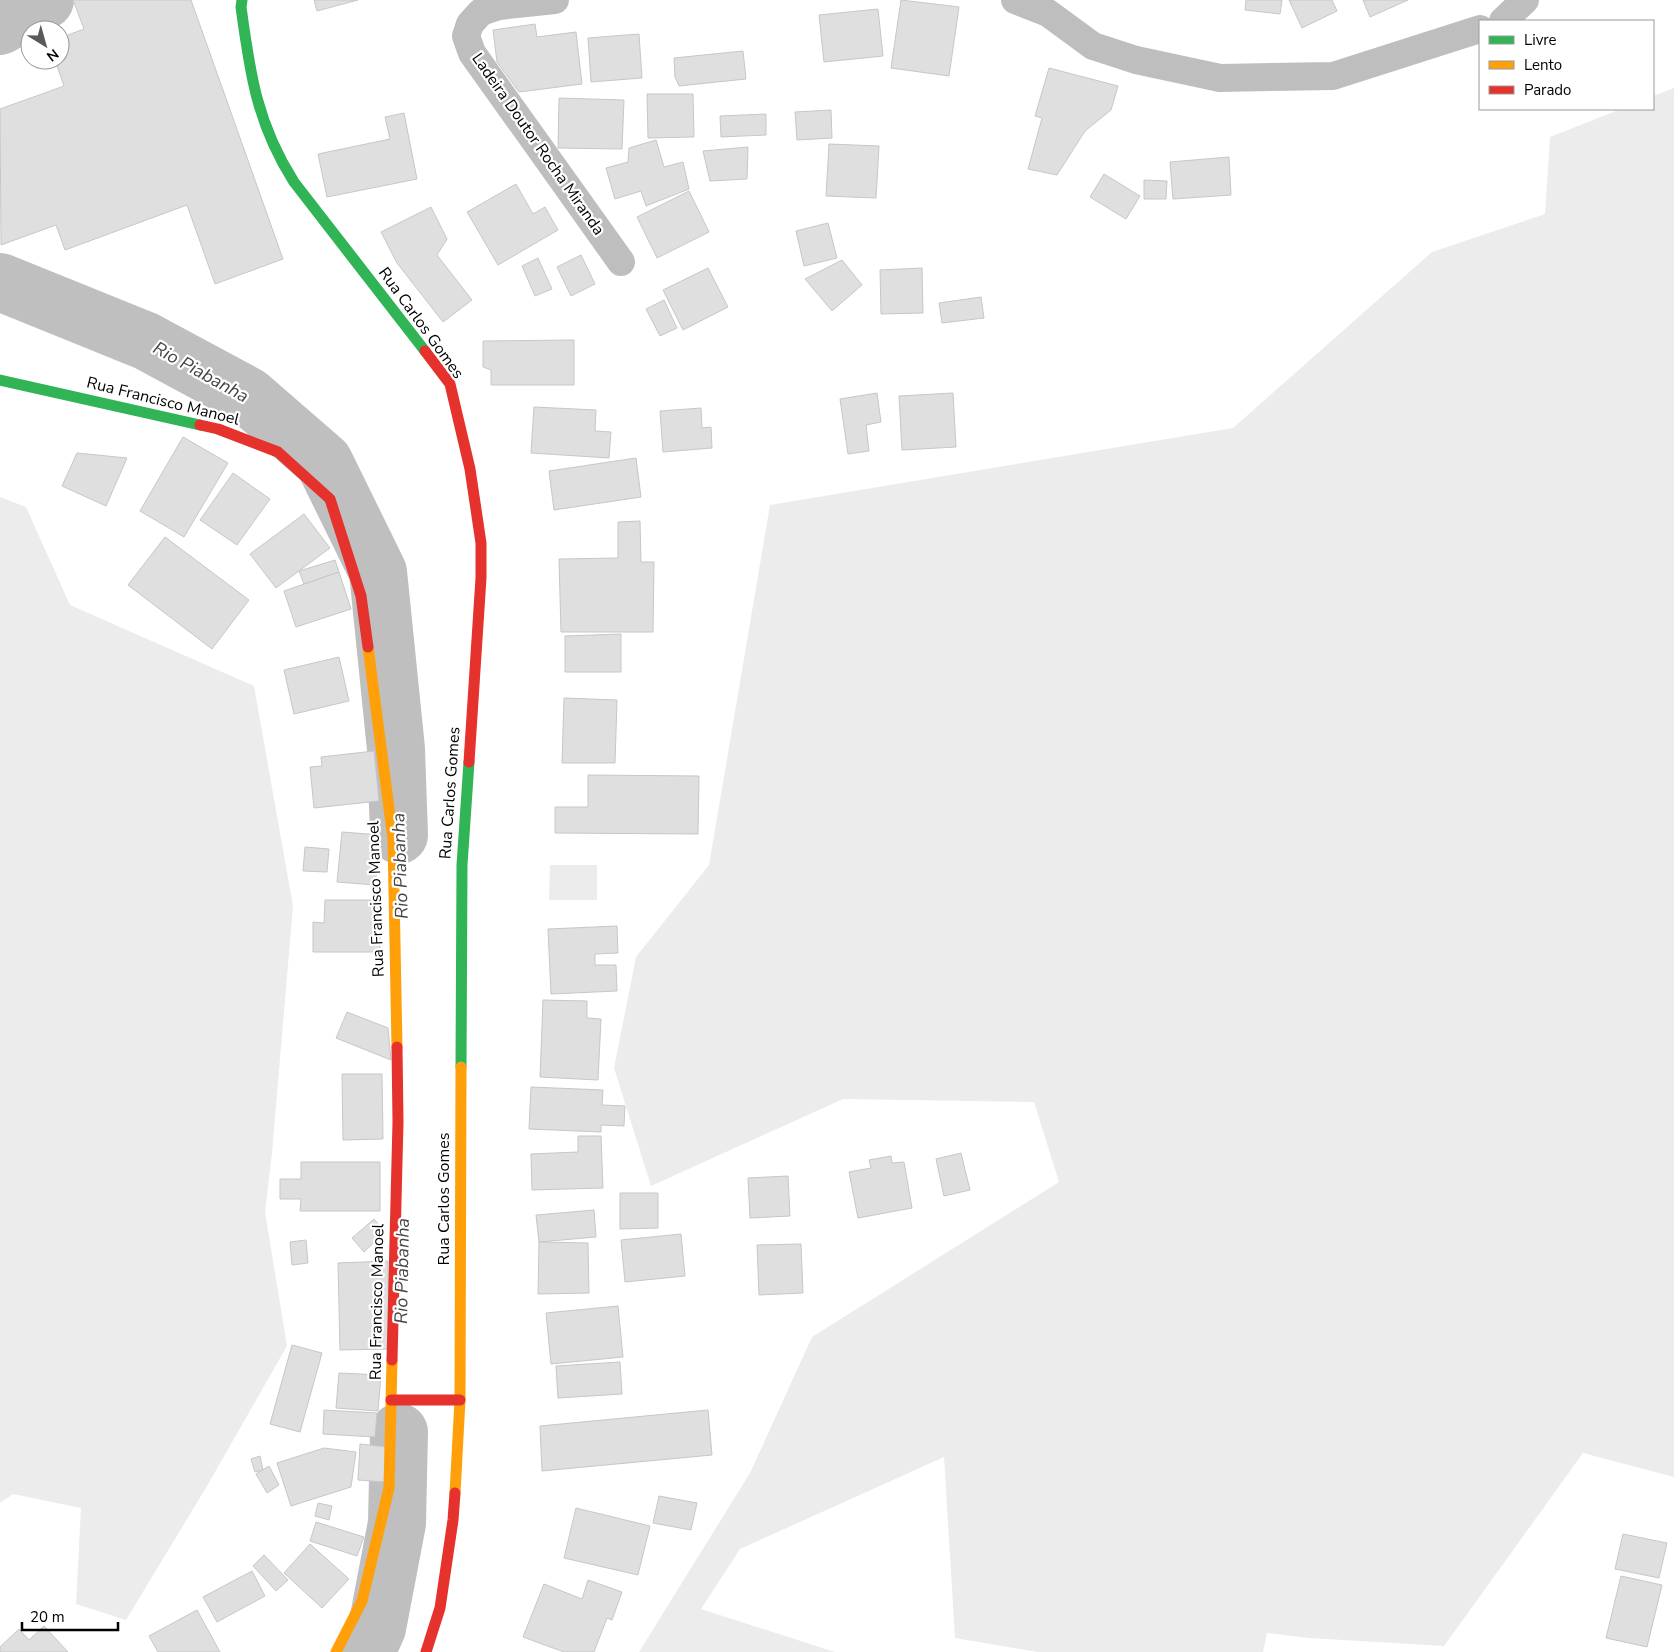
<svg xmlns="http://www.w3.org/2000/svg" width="1674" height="1652" font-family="'Nunito Sans',sans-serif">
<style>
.green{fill:#ececec}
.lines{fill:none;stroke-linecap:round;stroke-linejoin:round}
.river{stroke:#bfbfbf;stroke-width:58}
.building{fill:#dfdfdf;stroke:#c7c7c7}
.street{stroke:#bebebe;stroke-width:28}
.fast{stroke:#30b455;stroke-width:11}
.slow{stroke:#ff9f0a;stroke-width:11}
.jam{stroke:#e5322d;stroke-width:11}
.labels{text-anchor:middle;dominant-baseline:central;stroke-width:4.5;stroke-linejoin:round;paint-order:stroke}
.street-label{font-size:16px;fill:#000;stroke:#fff}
.water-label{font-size:18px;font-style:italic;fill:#444;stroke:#fff}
</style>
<rect width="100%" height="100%" fill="#fff"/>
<g class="green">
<polygon points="1674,88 1674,1477 1583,1453 1444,1646 1309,1638 1267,1633 1263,1652 1038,1652 955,1638 944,1457 740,1549 701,1609 835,1652 639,1652 750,1473 812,1337 1059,1182 1034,1102 843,1099 651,1186 614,1068 636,957 709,865 770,505 1233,428 1432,252 1545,214 1550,137 1621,109 1653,109 1653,96"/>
<polygon points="0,497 26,507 70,605 254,686 293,906 272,1153 265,1212 287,1346 207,1486 126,1620 76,1604 81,1508 13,1494 0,1503"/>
<polygon points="550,865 597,865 597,900 549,900"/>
</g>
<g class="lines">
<g class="river">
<polyline points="0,26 45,0"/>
<polyline points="0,282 146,341 248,396 324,462 378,572 396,749 399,835"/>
<polyline points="366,1652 377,1628 397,1523 399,1432"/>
</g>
</g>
<g class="building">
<polygon points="73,0 191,0 283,259 215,284 187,205 65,250 56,225 1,245 0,109 64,86 55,60 60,60 60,38 84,29"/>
<polygon points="314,0 358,0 317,11"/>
<polygon points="901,0 959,7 949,76 891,68"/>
<polygon points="1246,0 1282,0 1280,14 1245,10"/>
<polygon points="1289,0 1332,0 1337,11 1302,28"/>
<polygon points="1363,0 1408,0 1370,17"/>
<polygon points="878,9 883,56 824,62 819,15"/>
<polygon points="535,24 537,37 576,32 582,84 519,92 497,62 493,30"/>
<polygon points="639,34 642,78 591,82 588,38"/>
<polygon points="743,51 746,79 679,86 675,77 674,58"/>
<polygon points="1049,68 1118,86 1111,110 1085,131 1057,175 1028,169 1042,118 1035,116"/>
<polygon points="647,94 693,94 694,137 648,138"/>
<polygon points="559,98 624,100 622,149 558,148"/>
<polygon points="831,110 832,138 797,140 795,112"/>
<polygon points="404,113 417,179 327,197 318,154 390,139 385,117"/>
<polygon points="766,114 766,135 721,137 720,116"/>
<polygon points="656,140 664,167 683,162 689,189 646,206 641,191 615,199 606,168 628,162 629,148"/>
<polygon points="829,144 879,146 876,198 826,196"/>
<polygon points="748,147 747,179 710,181 703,151"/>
<polygon points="1229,157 1231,195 1173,199 1170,162"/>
<polygon points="1104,174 1140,196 1126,219 1090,197"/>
<polygon points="1144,180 1167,181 1166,199 1144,199"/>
<polygon points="516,184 533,214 545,207 558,230 498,265 467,212"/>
<polygon points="689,191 709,232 657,258 637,217"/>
<polygon points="431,207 447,239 437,255 472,300 443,322 397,263 381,232"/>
<polygon points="828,223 837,258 804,266 796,231"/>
<polygon points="581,255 595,284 571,296 557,267"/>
<polygon points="538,258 552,289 535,296 522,266"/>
<polygon points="842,260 862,285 832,311 805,279"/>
<polygon points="708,268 728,307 683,330 663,290"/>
<polygon points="922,268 923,313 881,314 880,270"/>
<polygon points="981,297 984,318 942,323 939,303"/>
<polygon points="664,300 677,328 660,336 646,309"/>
<polygon points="574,340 574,385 491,385 491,370 483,367 483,341"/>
<polygon points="877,393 881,422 866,425 869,451 848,454 840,399"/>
<polygon points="953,393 956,447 902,450 899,396"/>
<polygon points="534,407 596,410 595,431 611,432 609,458 531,453"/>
<polygon points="701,408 702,428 711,427 712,448 663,452 660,411"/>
<polygon points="183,437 228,463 184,537 140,511"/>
<polygon points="77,453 127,458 106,506 62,486"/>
<polygon points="636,458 641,497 554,510 549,471"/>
<polygon points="233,473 270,499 237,545 200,520"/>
<polygon points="304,514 330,548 276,588 250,554"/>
<polygon points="640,521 641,562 654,562 653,632 561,632 559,559 618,558 618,522"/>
<polygon points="165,537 249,600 212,649 128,585"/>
<polygon points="335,560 339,572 304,584 299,571"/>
<polygon points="339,572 351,609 296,627 284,591"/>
<polygon points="621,634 621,672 565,672 565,636"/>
<polygon points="339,657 349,701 294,714 284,670"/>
<polygon points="564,698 617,700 615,763 562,763"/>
<polygon points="374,751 379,801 314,808 310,767 322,766 321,757"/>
<polygon points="588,775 699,776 698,834 555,833 555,807 588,807"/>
<polygon points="342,832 381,835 375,885 337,882"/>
<polygon points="305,847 329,849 327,872 303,871"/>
<polygon points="325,900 380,900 380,952 313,952 313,922 324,923"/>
<polygon points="617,926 618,953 595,954 595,965 616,965 617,991 551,994 548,929"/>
<polygon points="543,1000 587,1001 587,1018 601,1019 598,1080 540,1077"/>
<polygon points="347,1012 388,1028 391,1060 336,1038"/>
<polygon points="342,1074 382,1074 383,1139 343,1140"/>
<polygon points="531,1087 603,1090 602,1105 625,1106 624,1126 601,1125 601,1132 529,1129"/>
<polygon points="578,1136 601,1136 603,1188 532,1190 531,1154 578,1152"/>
<polygon points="961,1153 970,1190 944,1196 936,1159"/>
<polygon points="891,1156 892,1163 904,1162 912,1208 858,1218 849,1172 871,1168 869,1160"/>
<polygon points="301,1162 380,1162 380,1211 300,1211 301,1199 280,1199 280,1179 301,1179"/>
<polygon points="788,1176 790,1216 750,1218 748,1178"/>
<polygon points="620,1193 658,1193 658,1228 620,1229"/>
<polygon points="594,1210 596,1237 539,1242 536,1215"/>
<polygon points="374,1219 385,1232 364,1252 352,1238"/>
<polygon points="681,1234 685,1276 625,1282 621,1240"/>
<polygon points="306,1240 308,1263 292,1265 290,1242"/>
<polygon points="539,1242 588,1243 589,1293 538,1294"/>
<polygon points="801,1244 803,1293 759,1295 757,1245"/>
<polygon points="388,1261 389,1349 340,1350 338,1263"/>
<polygon points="618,1306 623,1357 551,1364 546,1313"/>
<polygon points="292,1345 322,1353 300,1432 270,1424"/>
<polygon points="620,1362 622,1394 558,1398 556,1366"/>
<polygon points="339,1373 381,1375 378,1411 336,1408"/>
<polygon points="324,1410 377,1413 375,1437 323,1434"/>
<polygon points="708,1410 712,1455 542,1471 540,1426"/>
<polygon points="360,1444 388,1447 384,1482 358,1480"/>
<polygon points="324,1448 356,1452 351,1487 291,1506 277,1463"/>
<polygon points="260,1456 263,1470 255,1472 251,1459"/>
<polygon points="269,1466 279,1485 267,1493 256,1474"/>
<polygon points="659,1496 697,1503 691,1530 653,1523"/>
<polygon points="318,1503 332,1506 329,1520 315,1516"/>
<polygon points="576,1508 650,1526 638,1575 564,1558"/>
<polygon points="316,1522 364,1537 357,1556 310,1541"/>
<polygon points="1623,1534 1667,1543 1659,1578 1615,1569"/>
<polygon points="310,1544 349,1579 322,1608 284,1573"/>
<polygon points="264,1555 288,1580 276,1591 253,1566"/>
<polygon points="252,1571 265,1596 217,1622 203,1597"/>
<polygon points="1621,1576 1662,1585 1647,1647 1606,1638"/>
<polygon points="588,1580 622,1592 612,1620 607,1618 594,1652 564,1652 523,1637 544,1584 582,1599"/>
<polygon points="197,1610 220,1652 158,1652 149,1636"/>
<polygon points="44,1626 68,1652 0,1652 0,1647 19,1629 29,1640"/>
</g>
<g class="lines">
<g class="street">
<polyline points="555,0 499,6 481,12 470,24 466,36 472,53 621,262"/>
<polyline points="1015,0 1048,13 1093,46 1136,60 1220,78 1333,76 1480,29"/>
<polyline points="1503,21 1525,0"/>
</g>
<g class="fast">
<path d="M242,0L241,7C250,74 257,124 294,182L425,351"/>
<polyline points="0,380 200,425"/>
<polyline points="461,1067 462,865 469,762"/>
</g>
<g class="slow">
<polyline points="368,647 393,839 397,1047"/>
<polyline points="455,1493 460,1400 461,1067"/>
<polyline points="336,1652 362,1601 389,1488 392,1360"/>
</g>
<g class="jam">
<polyline points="425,351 450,384 470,469 481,543 481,578 469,762"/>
<polyline points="200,425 218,429 278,452 330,499 361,596 368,647"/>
<polyline points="392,1360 398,1122 397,1047"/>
<polyline points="391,1400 460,1400"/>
<polyline points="426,1652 440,1608 453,1520 455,1493"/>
</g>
</g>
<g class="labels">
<g class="street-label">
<text transform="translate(538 144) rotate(55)">Ladeira Doutor Rocha Miranda</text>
<text transform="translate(421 323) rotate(54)">Rua Carlos Gomes</text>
<text transform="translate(163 401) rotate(14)">Rua Francisco Manoel</text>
<text transform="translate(450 793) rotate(-86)">Rua Carlos Gomes</text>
<text transform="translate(376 899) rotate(-92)">Rua Francisco Manoel</text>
<text transform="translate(444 1199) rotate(-90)">Rua Carlos Gomes</text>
<text transform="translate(377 1302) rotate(-89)">Rua Francisco Manoel</text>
</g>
<g class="water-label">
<text transform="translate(201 372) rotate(29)">Rio Piabanha</text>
<text transform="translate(400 866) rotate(-92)">Rio Piabanha</text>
<text transform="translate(402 1271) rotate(-89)">Rio Piabanha</text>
</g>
</g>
<rect x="1479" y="20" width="175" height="90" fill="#ffffff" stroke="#999999"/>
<rect x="1489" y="36" width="25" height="8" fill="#30b455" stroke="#999999"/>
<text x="1524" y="45" font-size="15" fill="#000000">Livre</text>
<rect x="1489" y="61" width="25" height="8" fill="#ff9f0a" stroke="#999999"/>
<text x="1524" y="70" font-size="15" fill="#000000">Lento</text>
<rect x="1489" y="86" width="25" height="8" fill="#e5322d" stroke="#999999"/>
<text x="1524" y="95" font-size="15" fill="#000000">Parado</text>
<g transform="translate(45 45) rotate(143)"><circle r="24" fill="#ffffff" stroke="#999999"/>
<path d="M0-4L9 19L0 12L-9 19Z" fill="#595959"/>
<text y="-8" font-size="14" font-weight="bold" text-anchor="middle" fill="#000000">N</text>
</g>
<path d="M22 1622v8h96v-8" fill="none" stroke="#000000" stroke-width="2.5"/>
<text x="30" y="1622" font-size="15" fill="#000000" stroke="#ffffff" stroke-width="4" paint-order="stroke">20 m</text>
</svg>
